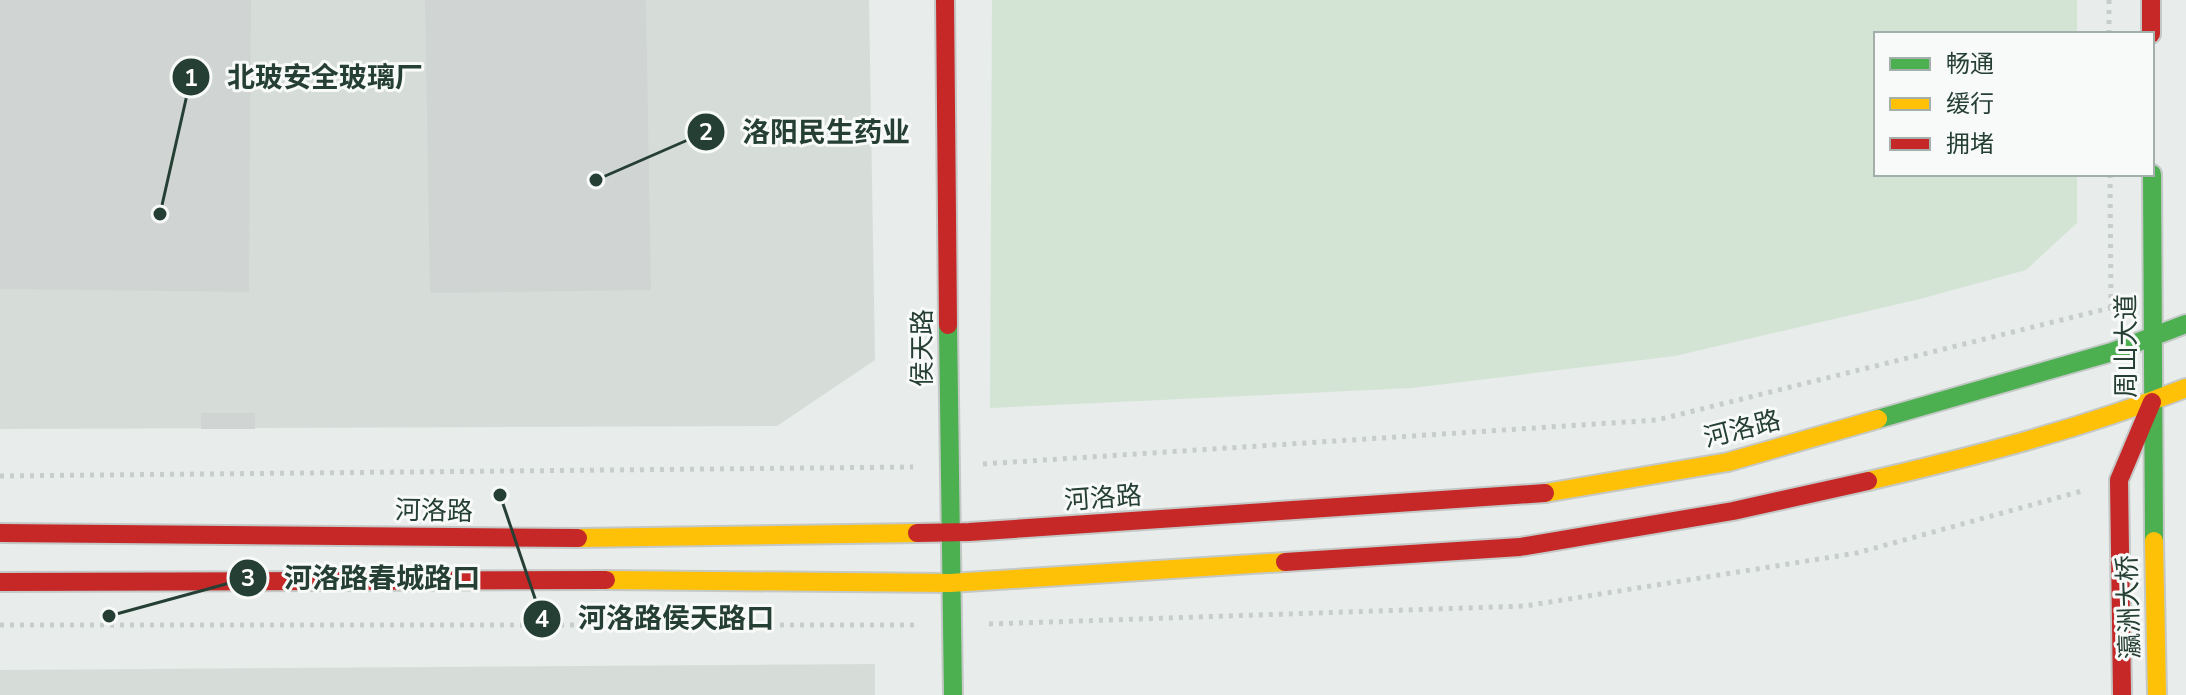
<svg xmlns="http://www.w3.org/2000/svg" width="2186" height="695" font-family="'Nunito Sans','Noto Sans SC',sans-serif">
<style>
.built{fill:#d6ddd9}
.green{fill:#d3e4d5}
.building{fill:#d0d5d3}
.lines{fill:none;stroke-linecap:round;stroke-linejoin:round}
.fast-casing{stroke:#c4c9c7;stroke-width:22}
.slow-casing{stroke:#c4c9c7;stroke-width:22}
.jam-casing{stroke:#c4c9c7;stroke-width:22}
.path{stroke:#c7ceca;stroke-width:5;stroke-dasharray:4 6;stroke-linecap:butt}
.fast{stroke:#4caf50;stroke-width:18}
.slow{stroke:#ffc107;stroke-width:18}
.jam{stroke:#c62828;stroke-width:18}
.labels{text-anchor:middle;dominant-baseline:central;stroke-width:6;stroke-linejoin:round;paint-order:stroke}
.street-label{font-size:26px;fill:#263f34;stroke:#f7faf8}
.leader{fill:none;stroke:#263f34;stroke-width:3}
.callout-dot{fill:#263f34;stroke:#f7faf8;stroke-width:3}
.mark-label{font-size:24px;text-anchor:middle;font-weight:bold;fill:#fff}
.callout-label{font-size:28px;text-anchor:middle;font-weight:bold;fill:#263f34;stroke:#f7faf8;stroke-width:6;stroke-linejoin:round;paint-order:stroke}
</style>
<rect width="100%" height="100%" fill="#e8ecea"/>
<g class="built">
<polygon points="0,0 869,0 875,360 777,426 0,429"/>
<polygon points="875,664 875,695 0,695 0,670"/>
</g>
<polygon class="green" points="992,0 2077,0 2077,34 1876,34 1876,174 2077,174 2077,223 2026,270 1920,299 1675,356 1412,388 990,408"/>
<g class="building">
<polygon points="0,0 251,0 249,292 0,289"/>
<polygon points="425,0 646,0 651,290 430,293"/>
<rect x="201" y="413" width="54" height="16"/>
</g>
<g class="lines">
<g class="fast-casing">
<g id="fast">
<polyline points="2152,174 2154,541"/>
<polyline points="948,325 953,695"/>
<polyline points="1878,419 2112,352 2186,324"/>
</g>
</g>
<g class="slow-casing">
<g id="slow">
<path d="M1868,481C1976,456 2083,428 2186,388"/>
<polyline points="1545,493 1728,462 1878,419"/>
<polyline points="578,538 917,533"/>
<polyline points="2154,541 2157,695"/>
<polyline points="606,580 950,583 1285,562"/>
</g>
</g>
<g class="jam-casing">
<g id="jam">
<polyline points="945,0 948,325"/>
<polyline points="2151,0 2151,34"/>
<polyline points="0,533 578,538"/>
<polyline points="917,533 969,532 1545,493"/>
<polyline points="1285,562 1520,547 1733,511 1868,481"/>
<polyline points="0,582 606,580"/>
<polyline points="2122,695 2119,480 2152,402"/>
</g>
</g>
<g class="path">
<polyline points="2109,0 2109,34"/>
<polyline points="2110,174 2111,309"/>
<polyline points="983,464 1657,420 2114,307"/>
<polyline points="0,476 913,467"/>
<polyline points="989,624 1525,606 1857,553 2082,491"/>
<polyline points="0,625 915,625"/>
</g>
<use href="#fast" class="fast"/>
<use href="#slow" class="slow"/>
<use href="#jam" class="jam"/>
</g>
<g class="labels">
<g class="street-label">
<text transform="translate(2126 346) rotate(-90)">周山大道</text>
<text transform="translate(922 348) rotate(-90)">侯天路</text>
<text transform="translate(1742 429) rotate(-14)">河洛路</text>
<text transform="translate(1103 498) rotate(-4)">河洛路</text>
<text transform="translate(434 511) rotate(1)">河洛路</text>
<text transform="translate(2129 607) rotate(-92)">瀛洲大桥</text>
</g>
</g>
<path class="leader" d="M160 214L191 77M596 180L706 132M109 616L248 578M500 495L542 619"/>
<g class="callout-dot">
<circle cx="160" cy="214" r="8"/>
<circle cx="596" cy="180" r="8"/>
<circle cx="109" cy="616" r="8"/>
<circle cx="500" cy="495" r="8"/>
<circle cx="191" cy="77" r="20"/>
<circle cx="706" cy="132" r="20"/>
<circle cx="248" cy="578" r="20"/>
<circle cx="542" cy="619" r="20"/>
</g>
<g class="mark-label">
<text x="191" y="86">1</text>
<text x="706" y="140">2</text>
<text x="248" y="586">3</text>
<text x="542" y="627">4</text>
</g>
<g class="callout-label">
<text x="325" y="87">北玻安全玻璃厂</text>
<text x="826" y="142">洛阳民生药业</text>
<text x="382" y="588">河洛路春城路口</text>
<text x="676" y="628">河洛路侯天路口</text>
</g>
<rect x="1874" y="32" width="280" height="144" fill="#f7faf8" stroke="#a3afaa" stroke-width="2"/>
<rect x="1890" y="58" width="40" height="12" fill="#4caf50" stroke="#a3afaa" stroke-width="2"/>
<text x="1946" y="72" font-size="24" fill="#263f34">畅通</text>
<rect x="1890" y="98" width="40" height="12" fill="#ffc107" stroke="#a3afaa" stroke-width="2"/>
<text x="1946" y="112" font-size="24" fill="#263f34">缓行</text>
<rect x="1890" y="138" width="40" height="12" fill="#c62828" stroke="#a3afaa" stroke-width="2"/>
<text x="1946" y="152" font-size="24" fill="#263f34">拥堵</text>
</svg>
